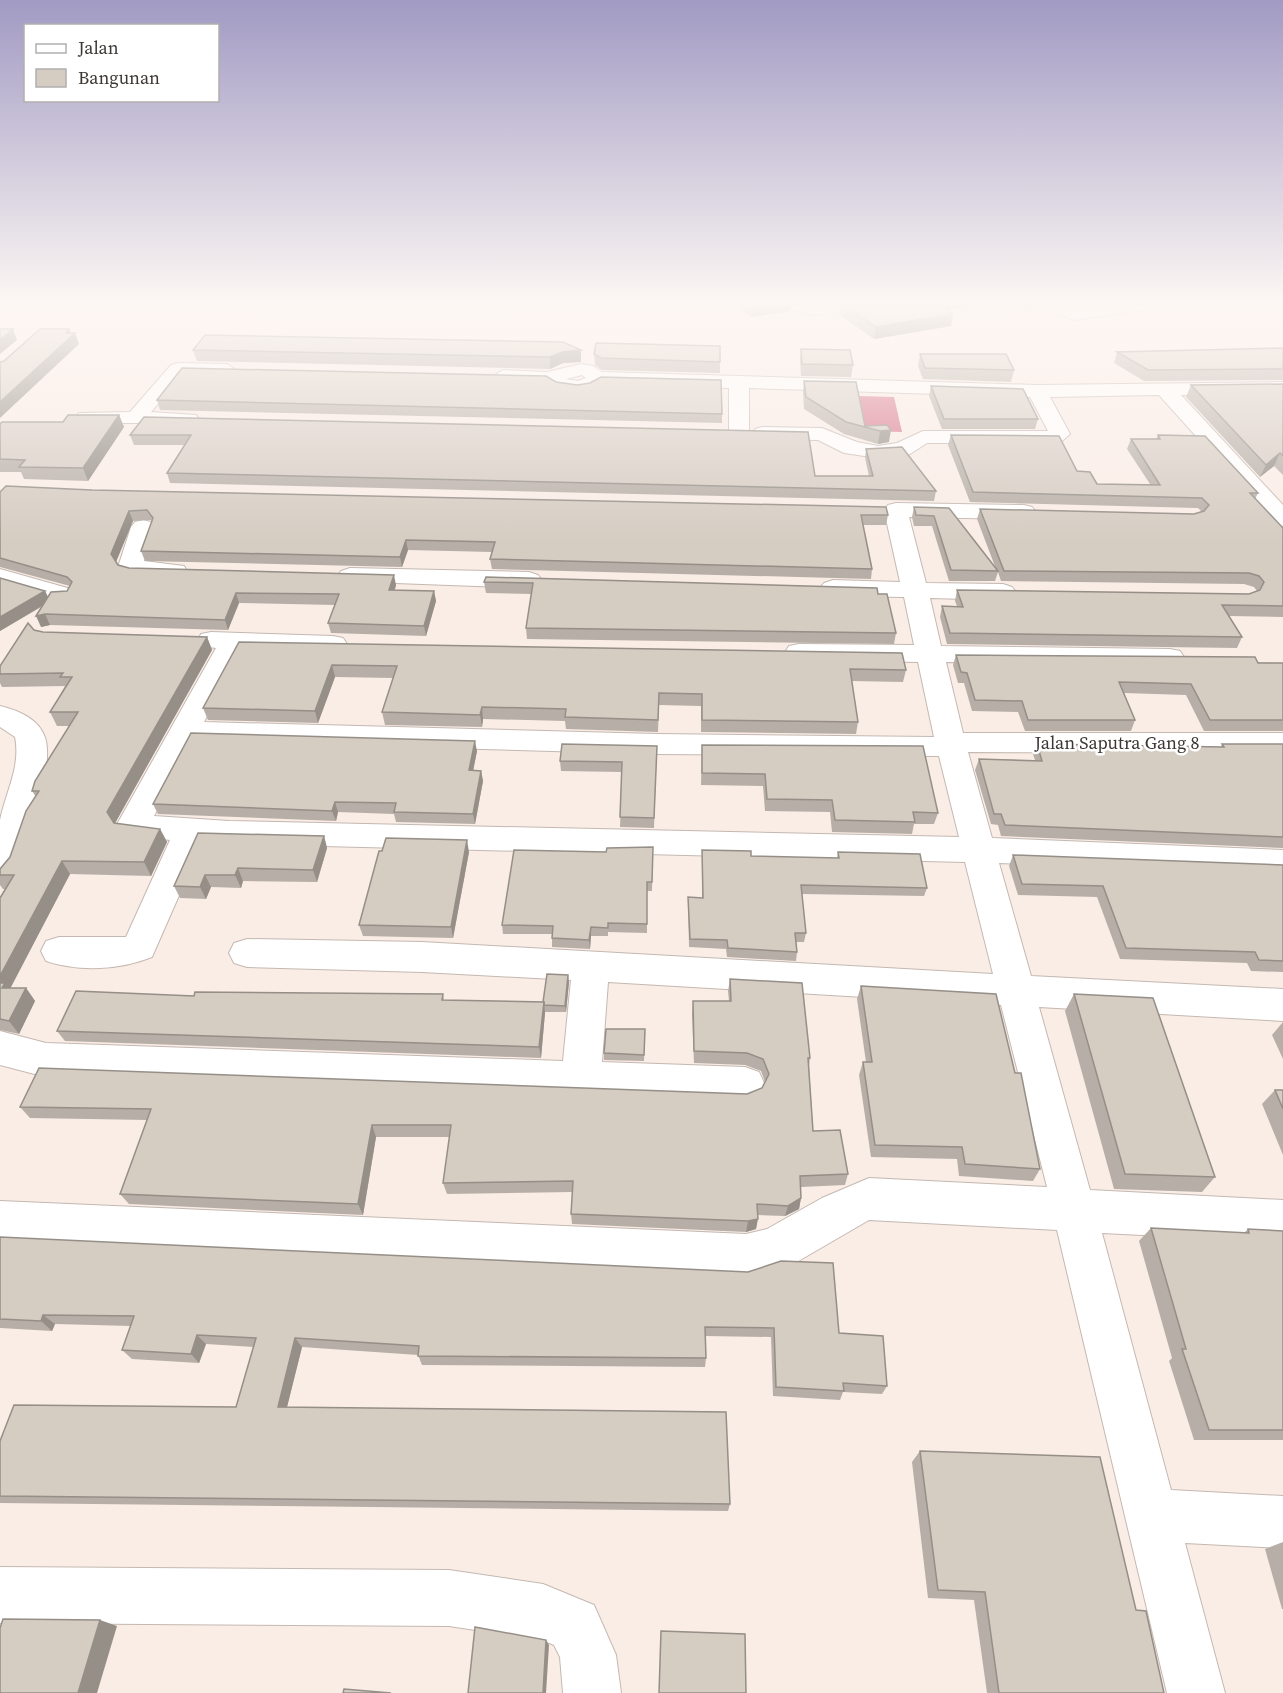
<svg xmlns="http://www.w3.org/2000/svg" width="1283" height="1693" font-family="'Source Serif 4',serif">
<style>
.water{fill:#d8738b}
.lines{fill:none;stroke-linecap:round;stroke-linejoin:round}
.minor-casing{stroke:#c4b8b1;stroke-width:2}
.minor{fill:#fff;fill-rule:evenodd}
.wall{fill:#b7afa7}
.shaded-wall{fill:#958f88}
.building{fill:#d5ccc2;stroke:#958f88;stroke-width:1.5}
.labels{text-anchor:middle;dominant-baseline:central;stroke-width:5;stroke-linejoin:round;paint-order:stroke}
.street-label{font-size:18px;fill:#3c3734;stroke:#fff}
</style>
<rect width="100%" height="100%" fill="#faede6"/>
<polygon class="water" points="857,396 894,397 902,432 864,431"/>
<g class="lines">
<g class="minor-casing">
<g id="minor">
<path d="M787,305H855C845,317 797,318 787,305Z"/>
<polygon points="1043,305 1066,305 1076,309 1109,305 1151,305 1142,310 1074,320 1046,309"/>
<polygon points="178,363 227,364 236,370 227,376 183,375 151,412 196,415 199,419 196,423 86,423 79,421 76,417 79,413 130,412 171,365"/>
<path d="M581,364L593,366L602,372L1037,385L1283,382V394L1181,395L1283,505V526L1275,524L1159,395L1050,397L1070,434L1062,441L1055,443H927L910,454L878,458L844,453L818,440L762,439L755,437L752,433L755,429L762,427L822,428L857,442L878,446L897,443L923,431H1048L1030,397L749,388V432L746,436H732L729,432V388L601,384C587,396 568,393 551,387L549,383L503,382L493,376L503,370L547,372ZM582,375L586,378L578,381L566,379Z"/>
<path d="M896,503L1024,505L1032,507L1036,512L1032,517L1024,519L909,517L926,583L1003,584L1012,587L1016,592L1012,597L1003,600L930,598L941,646L1170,649L1180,651L1184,657L1180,663L1170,665L946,662L963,733H1283V753L968,752L992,838L1283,850V874L999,863L1031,976L1283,989V1021L1039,1007L1090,1190L1283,1200V1242L1102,1233L1171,1490L1283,1496V1548L1185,1543L1225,1693H1167L1057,1230L869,1220L795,1263L746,1280L0,1245V1201L746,1234L767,1229L822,1198L869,1178L1047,1187L1001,1005L608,982L602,1062L745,1067L759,1072L765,1085L759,1098L745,1103L46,1077L0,1065V1031L46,1043L563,1061L571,980L422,972L247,967L234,963L229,953L234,943L247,939L422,942L993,974L965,862L202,843L152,957C120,970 79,972 46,961L41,951L46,941L59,937H126L170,840L121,834L116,826L216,648L201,646L198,640L201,634L211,632L333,636L343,638L347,644L343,650L333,652L243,649L204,722L657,734L934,737L918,662L799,660L789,658L785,652L789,646L799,644L914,645L904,597L833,596L824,593L820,588L824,583L833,580L900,582L884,510L888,505ZM194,741L657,754L939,756L959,837L229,821L154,816Z"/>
<polygon points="143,520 151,522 155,527 144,561 184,566 187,571 184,576 175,578 121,572 118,567 131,527 135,522"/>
<polygon points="350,568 529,572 538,575 542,580 538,585 529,588 341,581 337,576 341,571"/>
<polygon points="0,569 71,589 75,594 71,599 62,602 0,585"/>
<path d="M0,706C17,710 37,718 44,735C57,763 26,839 17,869L12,878L0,882C0,862 0,839 0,820C6,791 21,767 15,737L0,727Z"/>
<polygon points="0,1567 449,1570 543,1584 594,1605 616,1655 621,1693 563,1693 560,1657 554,1645 542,1640 449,1626 0,1623"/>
</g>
</g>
<use href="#minor" class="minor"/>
</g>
<g class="wall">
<polygon points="735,305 792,305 791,311 751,317"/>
<polygon points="841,305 976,305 946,310 953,314 951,326 874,339 840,315"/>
<polygon points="563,342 581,362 563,363 550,369 197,361 193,350"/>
<polygon points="1283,348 1283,380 1144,381 1114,363 1117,352"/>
<polygon points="801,349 853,365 851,377 801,376 800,360"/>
<polygon points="594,354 720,362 720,373 602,370 595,365"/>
<polygon points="920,354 1014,370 1011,382 923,379 918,366"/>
<polygon points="804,381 865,426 887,425 889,442 878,444 844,434 804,409 803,392"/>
<polygon points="556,382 722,414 722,423 160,410 157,400"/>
<polygon points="1283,384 1283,475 1274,466 1260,477 1186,397 1191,385"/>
<polygon points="931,386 1038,419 1035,429 942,429 929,396"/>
<polygon points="119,415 124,427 88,481 24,479 21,472 0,472 0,424 63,422"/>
<polygon points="144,417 815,476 869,476 865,458 866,449 936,491 934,501 170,483 167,473 185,445 134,445 130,435"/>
<polygon points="951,435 1077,471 1097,484 1150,484 1127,449 1131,439 1156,439 1158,435 1258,493 1255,499 1283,528 1283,617 1229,616 1242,637 1237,648 947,644 940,617 942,606 957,606 955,601 957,590 1249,594 1257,591 1254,587 1244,584 1001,581 998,572 995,581 949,581 932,526 914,526 912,517 914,507 949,508 996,569 977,519 980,509 1194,514 1202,512 1198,508 970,502 948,445"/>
<polygon points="92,490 888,515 886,525 863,525 872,569 871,579 492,569 490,559 492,552 408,550 402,567 145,561 141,551 152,521 151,520 133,521 116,562 118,565 129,568 396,585 395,590 434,591 436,601 426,636 331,633 328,623 335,605 239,603 228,630 50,625 41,627 43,606 0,631 0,578 45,591 48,597 67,591 70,586 0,567 0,492"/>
<polygon points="486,577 878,594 896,633 894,644 527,639 526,628 531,594 486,593 484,582"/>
<polygon points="34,630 43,632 207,637 212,650 115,823 160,829 167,842 151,876 70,874 10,988 26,988 35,1001 19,1034 0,1030 0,898 5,889 3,889 0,885 0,869 10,857 36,797 32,791 69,726 57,726 50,712 65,686 2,687 0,683 0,666"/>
<polygon points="239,642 906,670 903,682 851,681 858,722 856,734 701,732 701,706 659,705 658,732 566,729 565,721 483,719 482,727 385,725 382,712 393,678 335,677 318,723 208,720 203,708"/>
<polygon points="956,655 1283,663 1283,731 1204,731 1186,695 1124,693 1135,720 1131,731 1025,731 1018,712 972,711 964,683 958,683 953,665"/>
<polygon points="1037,744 1221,747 1222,744 1283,744 1283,848 1001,836 998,825 991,824 975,770 979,759 1035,760 1033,754"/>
<polygon points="702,745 938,813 934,824 914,824 912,834 832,832 830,812 765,811 763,786 701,785"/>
<polygon points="657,746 654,828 620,827 622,772 561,771 560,761"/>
<polygon points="477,751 473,771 481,771 483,781 475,824 396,822 394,814 338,812 336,821 158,814 153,804"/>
<polygon points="198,833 324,836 327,848 317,882 243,881 241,888 211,887 206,899 180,898 174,886"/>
<polygon points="653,847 652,891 647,891 647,933 608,932 608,936 591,936 590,949 552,947 552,934 503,934 502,925 606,852"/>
<polygon points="702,850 751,856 837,858 838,852 927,888 924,896 802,894 806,933 804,942 796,942 797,952 796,961 727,957 726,949 689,947 688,897 702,898"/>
<polygon points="469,852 453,938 363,936 359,925"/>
<polygon points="1013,855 1283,865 1283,972 1251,971 1247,963 1120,959 1097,897 1018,895 1009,866"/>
<polygon points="730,979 810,1058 809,1066 813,1131 848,1174 845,1185 801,1187 801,1198 799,1209 785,1216 758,1215 756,1229 746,1232 572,1224 571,1214 573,1192 447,1194 443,1183 450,1137 376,1137 363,1215 129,1204 120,1194 147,1120 30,1118 20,1107 747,1094 762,1088 765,1082 761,1071 745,1065 694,1063 692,1014 693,1001 729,1001 728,991"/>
<polygon points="569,982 566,1012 545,1012 541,1058 65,1041 57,1031 194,996 443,994 444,1000 543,1002"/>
<polygon points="861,986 1015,1073 1040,1169 1033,1181 959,1176 957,1159 871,1157 859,1075 863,1062 866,1062 857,999"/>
<polygon points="1074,994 1215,1177 1202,1192 1114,1189 1065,1011"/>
<polygon points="1283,1022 1283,1059 1272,1035"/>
<polygon points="645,1029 644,1061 604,1060 604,1053"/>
<polygon points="1275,1090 1283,1090 1283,1155 1262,1104"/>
<polygon points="1151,1228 1244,1233 1248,1229 1283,1231 1283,1440 1194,1440 1169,1361 1172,1358 1139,1241"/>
<polygon points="0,1237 839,1333 887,1386 882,1394 843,1392 840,1400 773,1396 771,1337 705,1336 706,1358 705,1367 422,1365 418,1355 302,1347 287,1407 730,1504 728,1511 0,1503 0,1441 236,1407 254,1347 206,1344 199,1363 132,1359 122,1350 131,1326 55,1324 52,1331 0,1328"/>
<polygon points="920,1451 1136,1610 1164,1693 987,1693 974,1600 928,1598 912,1462"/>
<polygon points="1283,1542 1283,1609 1282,1609 1265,1549"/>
</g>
<g class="shaded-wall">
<polygon points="760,305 792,305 791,311 751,317 752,306"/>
<polygon points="932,305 976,305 931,312"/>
<polygon points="1022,305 1041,305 1021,308"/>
<polygon points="953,314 951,326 874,339 876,327"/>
<polygon points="13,329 17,340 0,354 0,340"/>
<polygon points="69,329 72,336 75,333 79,344 0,418 0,402"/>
<polygon points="581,350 581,362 563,363 550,369 550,357 562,352"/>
<polygon points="119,415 124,427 88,481 83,468"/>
<polygon points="891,430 889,442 878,444 880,431"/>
<polygon points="1280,453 1274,466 1260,477 1266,465"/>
<polygon points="129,511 133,521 115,564 111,554"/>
<polygon points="406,540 408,550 402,567 400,557"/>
<polygon points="394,575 396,585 391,600 389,590"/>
<polygon points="45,591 50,601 0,631 0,617"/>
<polygon points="434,591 436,601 426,636 424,626"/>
<polygon points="236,593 239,603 228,630 225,620"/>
<polygon points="45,614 50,625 41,627 36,616"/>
<polygon points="207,637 212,650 114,825 107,812"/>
<polygon points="332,665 335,677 318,723 315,711"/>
<polygon points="482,707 483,719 482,727 480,715"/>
<polygon points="475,741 477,751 471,781 469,770"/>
<polygon points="481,771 483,781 475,824 473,814"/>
<polygon points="335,802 338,812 336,821 332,811"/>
<polygon points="160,829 167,842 151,876 144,862"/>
<polygon points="324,836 327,848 317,882 313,870"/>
<polygon points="467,840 469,852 453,938 451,927"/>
<polygon points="62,861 70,874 10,989 0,987 0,976"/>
<polygon points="238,868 243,881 241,888 235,875"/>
<polygon points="205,875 211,887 206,899 200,887"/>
<polygon points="591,927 591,936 590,949 589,940"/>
<polygon points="568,975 569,982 566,1012 565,1006"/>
<polygon points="26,988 35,1001 19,1034 9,1021"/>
<polygon points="544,1002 545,1013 541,1058 539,1047"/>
<polygon points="372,1125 376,1137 363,1215 358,1204"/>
<polygon points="801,1198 799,1209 785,1216 788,1206"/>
<polygon points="758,1219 756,1229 746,1232 748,1221"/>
<polygon points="43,1315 55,1324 52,1331 41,1321"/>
<polygon points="197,1335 206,1344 199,1363 191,1354"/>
<polygon points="295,1338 302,1347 285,1415 278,1407"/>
<polygon points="100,1620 117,1626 97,1693 78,1693"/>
<polygon points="546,1640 549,1645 546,1693 543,1693"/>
</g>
<g class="building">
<polygon points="843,305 939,305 953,314 876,327"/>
<polygon points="0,329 13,329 0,340"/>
<polygon points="40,329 69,329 66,333 75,333 0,402 0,362 4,361"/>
<polygon points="205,335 563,342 581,350 562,352 550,357 193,350"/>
<polygon points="596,343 720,346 720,362 601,358 594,354"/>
<polygon points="1283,348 1283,369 1148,370 1117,352"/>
<polygon points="801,349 850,350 853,365 802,364"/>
<polygon points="920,354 1006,354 1014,370 925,368"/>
<polygon points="182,368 546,376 556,382 577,385 590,383 601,377 721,380 722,414 157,400"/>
<polygon points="804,381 856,382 865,426 887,425 891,430 880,431 846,422 806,397"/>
<polygon points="1283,384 1283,456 1280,453 1266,465 1191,385"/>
<polygon points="931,386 1023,389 1038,419 944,419"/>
<polygon points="68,415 119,415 83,468 19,467 25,460 0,459 0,424 2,422 63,422"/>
<polygon points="144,417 808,432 815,476 873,476 866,449 902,447 936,491 167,473 191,435 130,435"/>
<polygon points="951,435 1059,436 1077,471 1090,472 1097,484 1160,485 1131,439 1160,439 1158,435 1205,436 1258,493 1250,493 1283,528 1283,606 1222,605 1242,637 950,633 942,606 963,607 957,590 1249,594 1260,590 1264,582 1259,576 1249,573 1004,571 980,509 1194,514 1204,511 1209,505 1202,498 973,492"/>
<polygon points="6,486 92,490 886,507 888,515 861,515 872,569 490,559 495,542 406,540 400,557 141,551 153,518 147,510 129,511 111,554 118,565 129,568 394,575 389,590 434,591 424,626 328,623 339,594 236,593 225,620 45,614 36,616 51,592 67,591 72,582 67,577 0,558 0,492"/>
<polygon points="914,507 949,508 998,571 951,570 934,516 916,515"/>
<polygon points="486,577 877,588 878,594 887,594 896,633 526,628 533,583 484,582"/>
<polygon points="0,578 45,591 0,617"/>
<polygon points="28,623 34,630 43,632 207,637 107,812 114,823 160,829 144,862 62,861 0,976 0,898 14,875 0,875 0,869 10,857 26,811 39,791 32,791 35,781 78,712 50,712 72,677 60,677 63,673 0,674 0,666"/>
<polygon points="239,642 902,653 906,670 850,669 858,722 702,720 702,694 659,693 658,720 565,717 566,709 482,707 480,715 382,712 397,666 332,665 315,711 203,708"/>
<polygon points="956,655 1255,657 1258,663 1283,663 1283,720 1210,720 1191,684 1119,682 1135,720 1028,720 1022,701 975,700 967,673 961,672"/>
<polygon points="191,733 475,741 469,770 481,771 473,814 394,812 396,803 335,802 332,811 153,804"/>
<polygon points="562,744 657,746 654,818 620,817 622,762 560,761"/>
<polygon points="1037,744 1224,747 1222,744 1283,744 1283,837 1005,825 1001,814 994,814 979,759 1042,761"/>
<polygon points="702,745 923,746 938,813 913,812 915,822 835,820 832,800 767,799 765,774 702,773"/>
<polygon points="198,833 324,836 313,870 238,868 235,875 205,875 200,887 174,886"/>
<polygon points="386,838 467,840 451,927 359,925 379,851 382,851"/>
<polygon points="653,847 652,882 647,882 647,924 608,923 608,928 591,927 589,940 552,938 553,926 502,925 514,850 606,852 607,848"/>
<polygon points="702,850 751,851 751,856 839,858 838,852 920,854 927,888 801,885 806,933 795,933 797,952 728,948 727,940 690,939 688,897 703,898"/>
<polygon points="1013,855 1283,865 1283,961 1259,960 1255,952 1126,948 1103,886 1022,884"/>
<polygon points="547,974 568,975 565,1006 544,1005 544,1002 543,1002"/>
<polygon points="730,979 802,983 810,1058 808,1058 813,1131 840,1130 848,1174 800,1176 801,1198 788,1206 757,1204 758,1219 748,1221 571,1214 573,1181 443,1183 451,1125 372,1125 358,1204 120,1194 151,1109 20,1107 39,1068 747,1094 762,1088 769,1074 763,1059 747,1053 694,1051 693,1001 731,1001"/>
<polygon points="0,983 5,983 2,988 26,988 9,1021 0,1019"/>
<polygon points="861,986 996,994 1015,1073 1021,1073 1040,1169 965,1164 962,1147 875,1145 863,1062 872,1062"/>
<polygon points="76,991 194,996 195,992 443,994 442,1000 544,1002 539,1047 57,1031"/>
<polygon points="1074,994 1153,998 1215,1177 1125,1174"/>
<polygon points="606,1029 645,1029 644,1055 604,1053"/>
<polygon points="1275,1090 1283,1090 1283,1109"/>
<polygon points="1151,1228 1249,1233 1248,1229 1283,1231 1283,1430 1209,1430 1182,1349 1186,1349"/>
<polygon points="0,1237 748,1272 781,1261 833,1263 839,1333 883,1336 887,1386 843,1383 844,1391 776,1387 774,1328 705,1327 706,1358 418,1356 419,1346 295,1338 278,1407 726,1412 730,1504 0,1496 0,1441 14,1405 236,1407 256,1338 197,1335 191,1354 122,1350 134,1316 43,1315 41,1321 0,1319"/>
<polygon points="920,1451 1100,1457 1136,1610 1146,1611 1164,1693 999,1693 985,1592 938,1590"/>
<polygon points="3,1619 100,1620 78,1693 0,1693 0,1628"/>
<polygon points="475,1627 546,1640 543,1693 468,1693"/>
<polygon points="661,1631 745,1634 746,1693 659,1693"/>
<polygon points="344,1689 391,1693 343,1693"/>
</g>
<linearGradient id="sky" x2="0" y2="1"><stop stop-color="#a19ac3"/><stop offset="0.56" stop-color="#fdf7f4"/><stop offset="1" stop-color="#fdf7f4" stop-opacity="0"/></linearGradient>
<rect width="1283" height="542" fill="url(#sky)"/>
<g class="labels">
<g class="street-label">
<text x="1117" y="742">Jalan Saputra Gang 8</text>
</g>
</g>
<rect x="24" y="24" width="195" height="78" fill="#ffffff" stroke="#b1afae" stroke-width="1.5"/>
<rect x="36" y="44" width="30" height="9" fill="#ffffff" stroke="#b1afae" stroke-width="1.5"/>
<text x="78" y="54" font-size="18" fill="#3c3734">Jalan</text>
<rect x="36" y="69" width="30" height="18" fill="#d5ccc2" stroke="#b1afae" stroke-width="1.5"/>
<text x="78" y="84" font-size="18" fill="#3c3734">Bangunan</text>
</svg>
